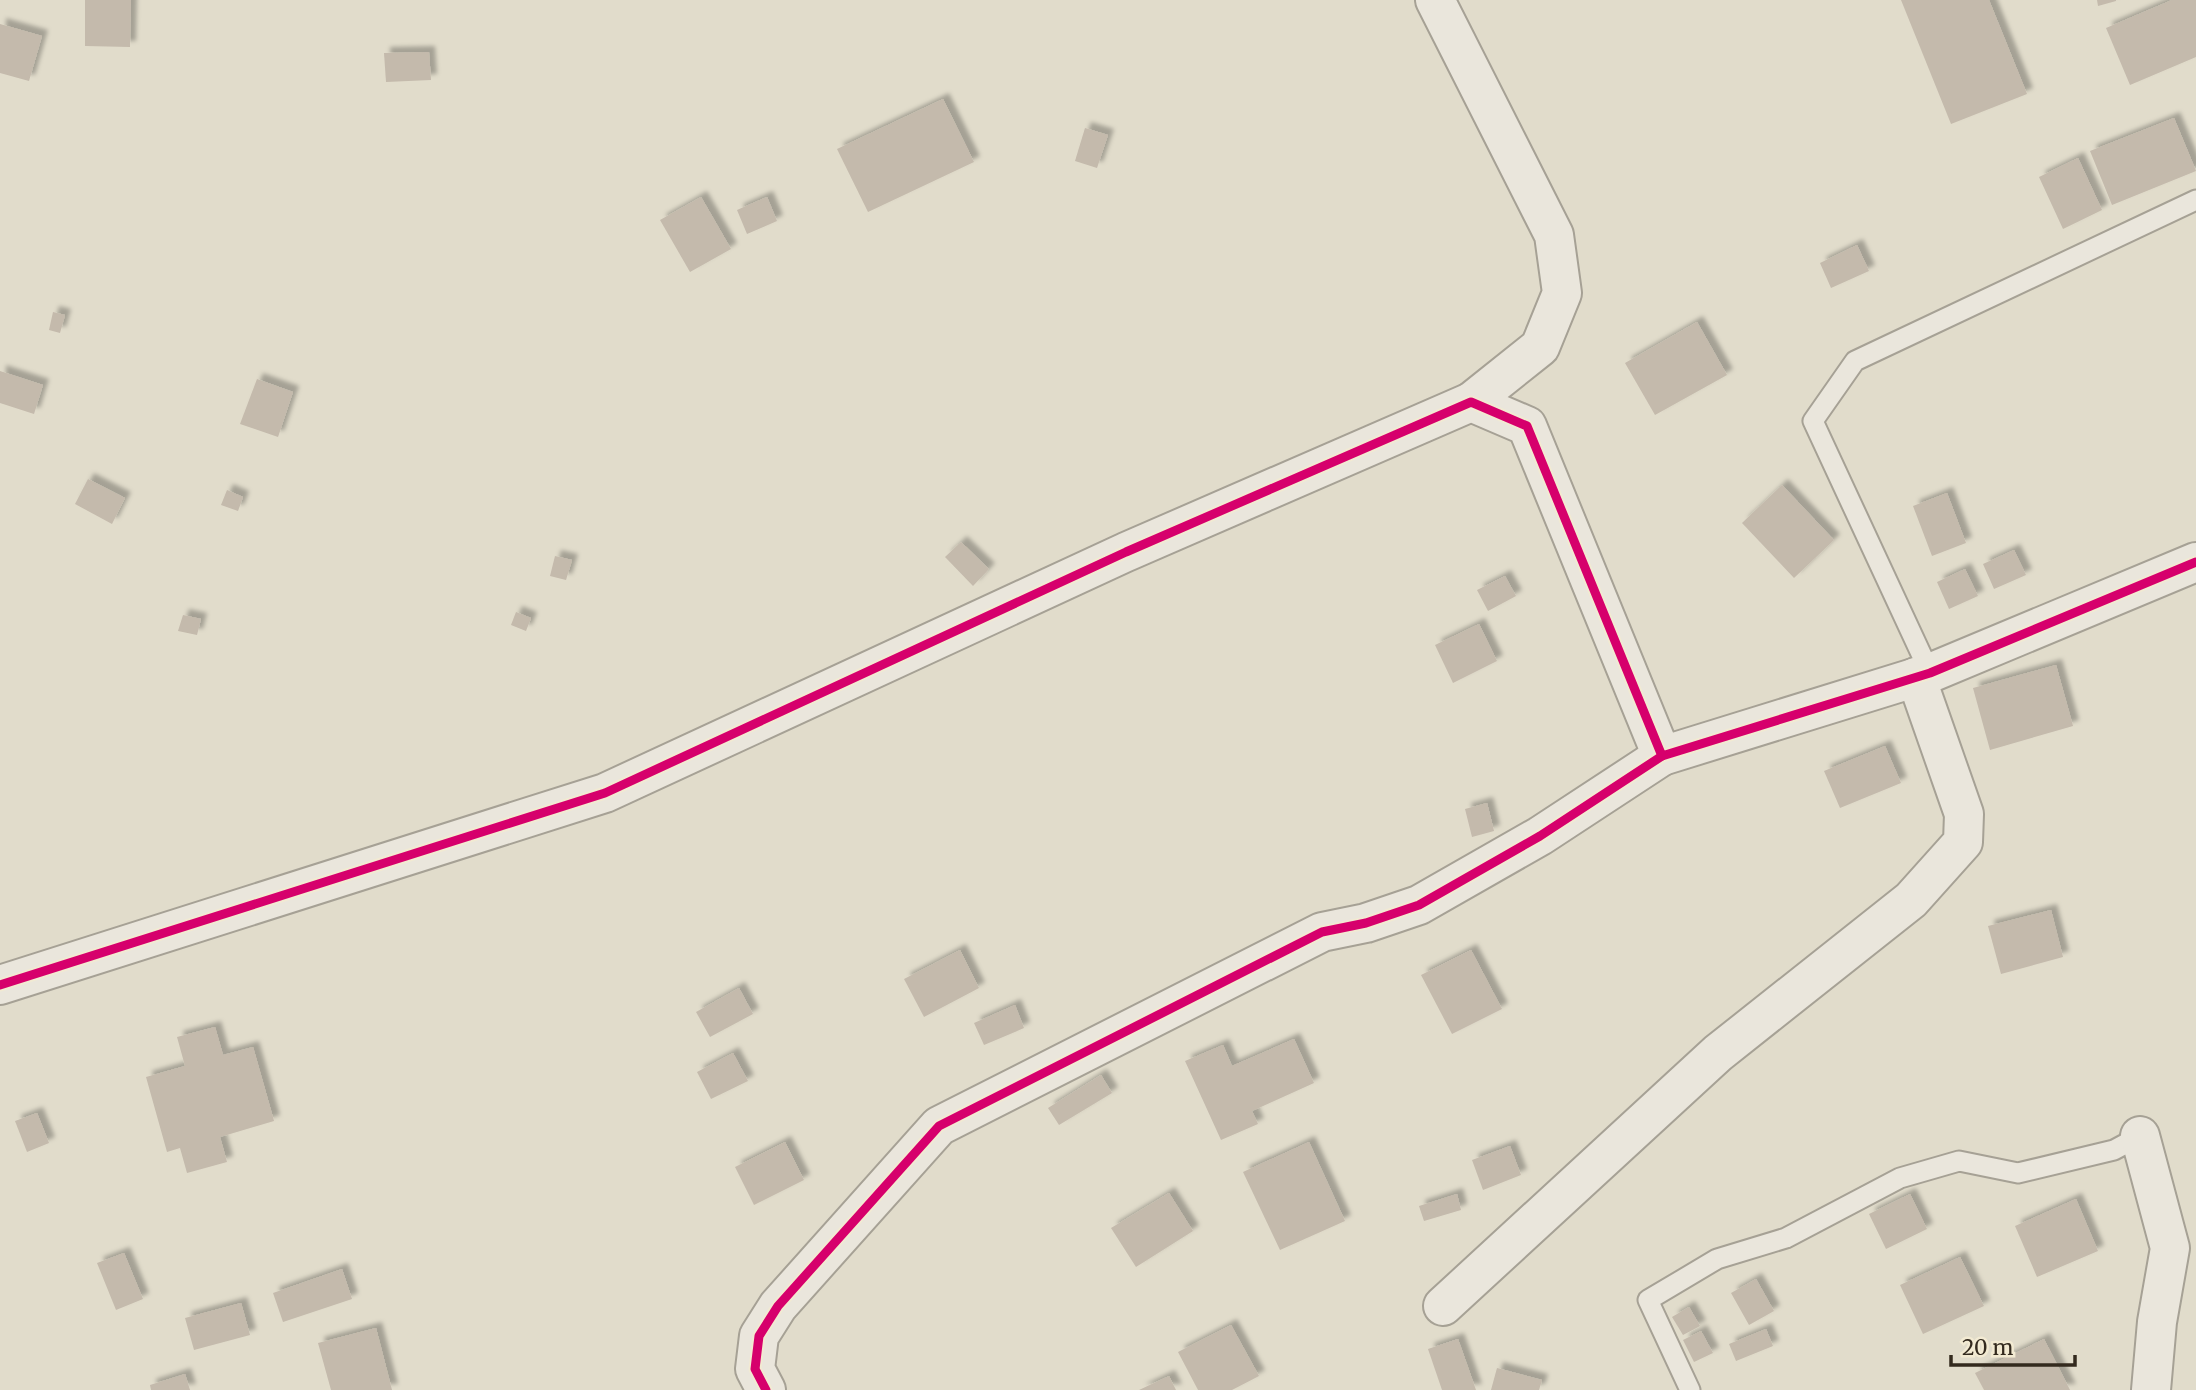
<svg xmlns="http://www.w3.org/2000/svg" width="2196" height="1390" font-family="Merriweather,serif">
<style>
.building{fill:#c4baac;filter:url(#shadow)}
.lines{fill:none;stroke-linecap:round;stroke-linejoin:round}
.lane-casing{stroke:#a6a195;stroke-width:23}
.street-casing{stroke:#a6a195;stroke-width:42}
.lane{stroke:#eae6dc;stroke-width:19}
.street{stroke:#eae6dc;stroke-width:38}
.cycleway-casing{stroke:#f2ead2;stroke-width:13}
.cycleway{stroke:#d6006c;stroke-width:9}
</style>
<defs>
<filter id="shadow"><feDropShadow dx="6" dy="-6" stdDeviation="2" flood-color="#0004"/></filter>
</defs>
<rect width="100%" height="100%" fill="#e1dccb"/>
<g class="building">
<polygon points="85,0 131,0 130,47 85,46"/>
<polygon points="1901,0 1989,0 2027,94 1951,124"/>
<polygon points="2097,0 2116,0 2116,1 2098,6"/>
<polygon points="2172,0 2196,0 2196,57 2130,85 2106,28"/>
<polygon points="0,24 42,36 29,81 0,73"/>
<polygon points="429,52 431,80 386,82 384,53"/>
<polygon points="943,99 974,162 868,212 837,149"/>
<polygon points="2174,118 2196,171 2112,205 2090,151"/>
<polygon points="1085,128 1108,135 1097,168 1075,161"/>
<polygon points="2078,158 2102,210 2063,229 2039,177"/>
<polygon points="701,197 731,249 690,272 660,220"/>
<polygon points="767,197 777,221 747,234 737,210"/>
<polygon points="1857,245 1869,271 1831,288 1820,263"/>
<polygon points="53,312 65,315 60,333 49,330"/>
<polygon points="1697,322 1727,375 1655,415 1625,363"/>
<polygon points="0,371 43,385 34,414 0,403"/>
<polygon points="257,379 293,392 278,437 240,424"/>
<polygon points="88,479 125,498 112,524 75,504"/>
<polygon points="1782,485 1834,540 1794,578 1742,523"/>
<polygon points="227,490 243,497 238,511 221,505"/>
<polygon points="1947,493 1966,543 1932,556 1913,506"/>
<polygon points="961,542 989,569 973,586 945,557"/>
<polygon points="2014,550 2026,575 1994,589 1983,564"/>
<polygon points="555,556 572,560 566,580 550,576"/>
<polygon points="1965,569 1978,596 1949,609 1937,582"/>
<polygon points="1505,576 1516,596 1488,611 1477,590"/>
<polygon points="516,612 531,618 526,631 511,625"/>
<polygon points="183,615 201,619 197,635 178,631"/>
<polygon points="1479,624 1497,661 1453,683 1435,645"/>
<polygon points="2056,665 2073,726 1990,750 1973,688"/>
<polygon points="1885,746 1901,783 1840,808 1824,771"/>
<polygon points="1487,803 1494,831 1472,837 1465,809"/>
<polygon points="2051,910 2063,957 2001,974 1988,926"/>
<polygon points="960,950 979,988 924,1017 904,979"/>
<polygon points="1471,950 1502,1009 1452,1034 1421,975"/>
<polygon points="739,988 753,1014 710,1037 696,1012"/>
<polygon points="1015,1005 1024,1028 984,1045 974,1023"/>
<polygon points="215,1027 223,1055 253,1047 274,1121 220,1137 227,1162 187,1173 180,1148 167,1152 146,1077 185,1066 177,1037"/>
<polygon points="1294,1039 1314,1083 1252,1111 1258,1124 1221,1140 1185,1061 1223,1045 1232,1066"/>
<polygon points="733,1053 748,1081 711,1099 697,1072"/>
<polygon points="1101,1075 1112,1093 1059,1125 1048,1108"/>
<polygon points="37,1113 49,1143 27,1152 15,1121"/>
<polygon points="785,1142 804,1180 754,1205 735,1167"/>
<polygon points="1309,1142 1345,1221 1280,1250 1243,1172"/>
<polygon points="1510,1146 1521,1175 1483,1190 1472,1160"/>
<polygon points="1169,1193 1193,1231 1136,1267 1111,1228"/>
<polygon points="1457,1194 1461,1210 1424,1221 1419,1206"/>
<polygon points="1910,1194 1927,1229 1886,1249 1869,1214"/>
<polygon points="2076,1199 2098,1251 2037,1277 2015,1226"/>
<polygon points="124,1253 143,1299 116,1310 97,1263"/>
<polygon points="1960,1257 1984,1306 1923,1334 1900,1285"/>
<polygon points="342,1269 352,1299 283,1322 273,1293"/>
<polygon points="1756,1279 1774,1311 1749,1325 1731,1293"/>
<polygon points="241,1303 250,1335 194,1350 185,1318"/>
<polygon points="1689,1307 1700,1326 1683,1335 1672,1317"/>
<polygon points="1231,1325 1259,1376 1232,1390 1198,1390 1178,1352"/>
<polygon points="376,1328 392,1390 331,1390 318,1343"/>
<polygon points="1766,1329 1773,1346 1736,1361 1729,1344"/>
<polygon points="1701,1331 1713,1353 1694,1362 1683,1340"/>
<polygon points="1458,1339 1476,1390 1442,1390 1428,1349"/>
<polygon points="2044,1339 2070,1390 1984,1390 1975,1373"/>
<polygon points="1497,1368 1542,1380 1539,1390 1491,1390"/>
<polygon points="185,1374 190,1390 151,1390 150,1385"/>
<polygon points="1169,1376 1176,1390 1139,1390"/>
</g>
<g class="lines">
<g class="lane-casing">
<g id="lane">
<polyline points="1930,673 1813,421 1855,361 2196,200"/>
<polyline points="1690,1390 1648,1300 1717,1259 1786,1238 1900,1178 1959,1161 2018,1173 2114,1150 2140,1136"/>
</g>
</g>
<g class="street-casing">
<g id="street">
<polyline points="1435,0 1554,235 1562,293 1540,347 1471,402"/>
<polyline points="0,985 605,793 1126,552 1471,402 1527,426 1662,756 1930,673 2196,562"/>
<polyline points="2140,1136 2170,1248 2157,1322 2151,1390"/>
<polyline points="1443,1306 1718,1053 1911,900 1963,842 1964,814 1916,677"/>
<polyline points="766,1390 755,1369 759,1336 778,1306 939,1126 1322,932 1366,923 1419,905 1540,836 1662,756"/>
</g>
</g>
<use href="#lane" class="lane"/>
<use href="#street" class="street"/>
<g class="cycleway-casing">
<g id="cycleway">
<polyline points="0,985 605,793 1126,552 1471,402 1527,426 1662,756 1930,673 2196,562"/>
<polyline points="766,1390 755,1369 759,1336 778,1306 939,1126 1322,932 1366,923 1419,905 1540,836 1662,756"/>
</g>
</g>
<use href="#cycleway" class="cycleway"/>
</g>
<path d="M1951 1355v10h124v-10" fill="none" stroke="#332a1e" stroke-width="3.5"/>
<text x="1962" y="1355" font-size="21" fill="#332a1e" stroke="#f2ead2" stroke-width="5" paint-order="stroke">20 m</text>
</svg>
